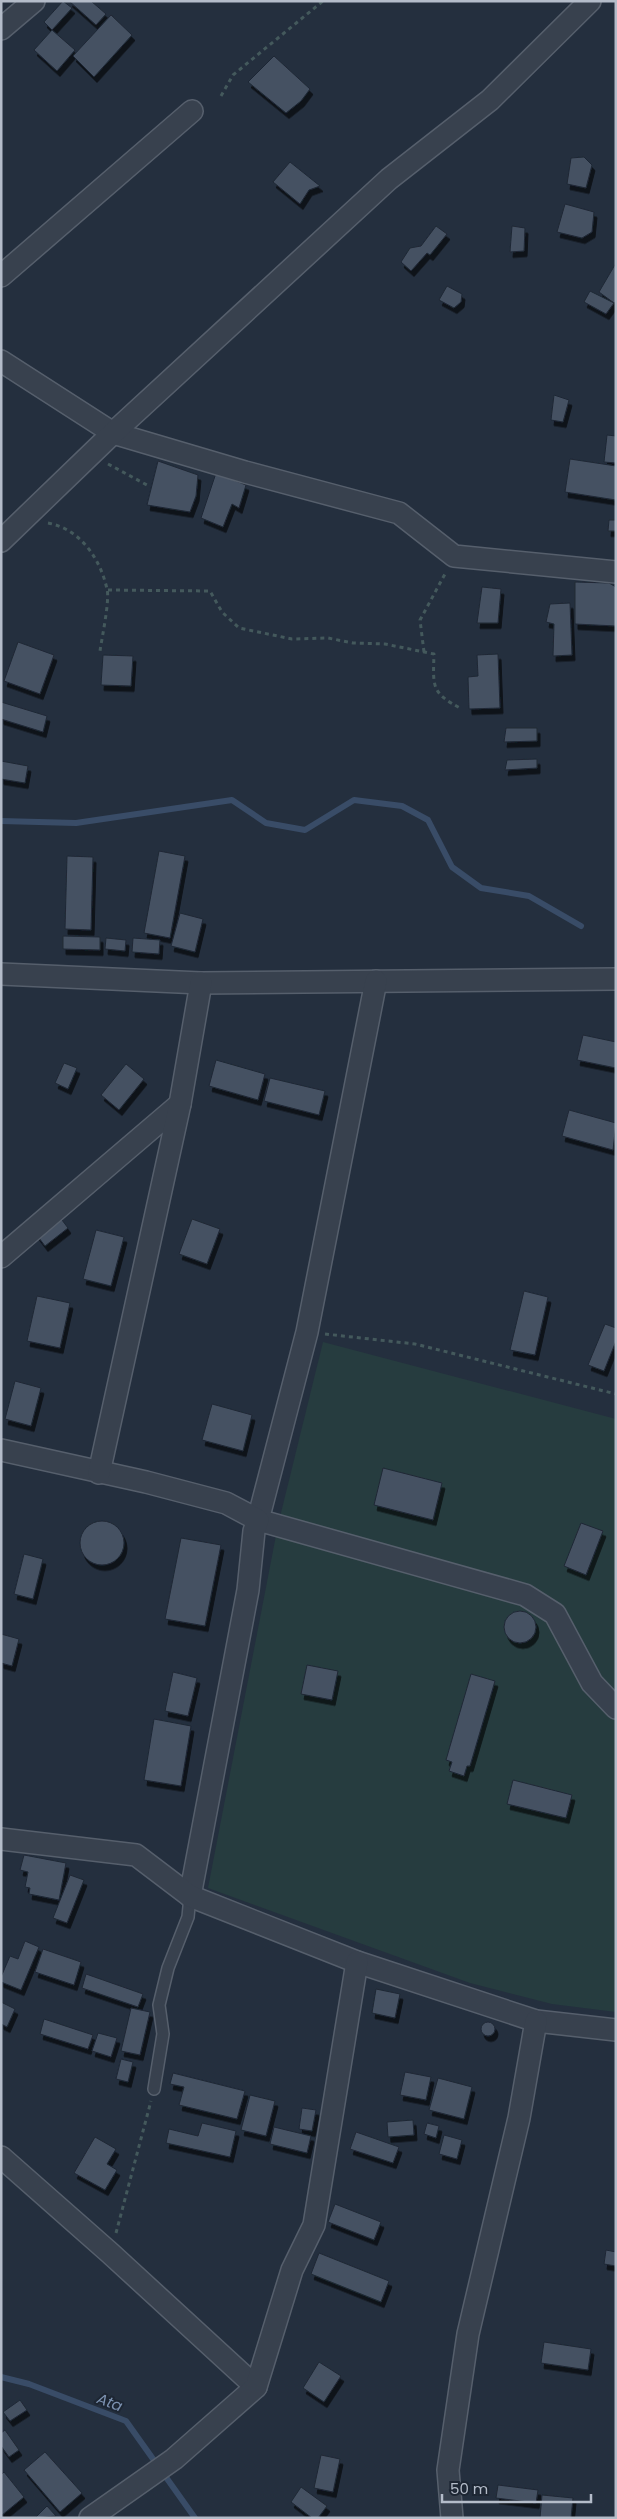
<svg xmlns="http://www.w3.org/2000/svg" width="617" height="2519" font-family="Poppins,sans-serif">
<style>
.green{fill:#263c3f}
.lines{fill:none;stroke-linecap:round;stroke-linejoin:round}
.stream{stroke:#394c67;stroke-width:6}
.building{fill:#455162;stroke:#1f2835;filter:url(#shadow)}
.lane-casing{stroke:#565f6c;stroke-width:14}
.street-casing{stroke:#565f6c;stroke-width:24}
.path{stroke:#44595c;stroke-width:3;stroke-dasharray:4 4;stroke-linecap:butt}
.lane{stroke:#38414e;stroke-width:11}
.street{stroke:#38414e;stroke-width:21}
.labels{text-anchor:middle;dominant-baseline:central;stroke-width:4;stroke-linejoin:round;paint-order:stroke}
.water-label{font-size:15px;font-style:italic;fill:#7c92b1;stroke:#1d2633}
</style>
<defs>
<filter id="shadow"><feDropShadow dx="3" dy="5.5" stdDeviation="0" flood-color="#0009"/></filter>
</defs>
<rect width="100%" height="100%" fill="#242f3e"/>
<polygon class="green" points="323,1342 616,1419 616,2012 552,2004 470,1983 208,1888 278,1525"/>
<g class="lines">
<g class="stream">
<polyline points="1,821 76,823 232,800 266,823 305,830 354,800 402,806 428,820 452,867 481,888 529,896 581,926"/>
<polyline points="1,2377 29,2384 126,2421 195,2518"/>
</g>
</g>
<g class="building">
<polygon points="63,1 72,8 52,30 44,22"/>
<polygon points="69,1 91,1 106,14 96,25"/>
<polygon points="111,15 132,35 94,77 73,56"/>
<polygon points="52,30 75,50 57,71 34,50"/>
<polygon points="274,56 310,89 301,101 286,113 248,82"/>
<polygon points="584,157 592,165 586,188 567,184 571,158"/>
<polygon points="290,162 320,186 309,190 300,204 273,182"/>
<polygon points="565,204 594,212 592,232 582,238 557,232"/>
<polygon points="436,226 447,234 430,255 427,253 411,271 401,262 410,248 421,246"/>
<polygon points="512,226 525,228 524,251 510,252"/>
<polygon points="616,263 616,301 614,303 599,292"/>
<polygon points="447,286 462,294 461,302 454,308 439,300"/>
<polygon points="590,291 614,303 606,314 584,302"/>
<polygon points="554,395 569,400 563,422 551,420"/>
<polygon points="607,435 616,436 616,463 604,462"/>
<polygon points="570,459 616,466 616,500 565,492"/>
<polygon points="158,461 198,475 196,496 190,512 147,505"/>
<polygon points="216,473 246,485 239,508 232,504 223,527 201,518"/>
<polygon points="609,520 616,520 616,531 608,531"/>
<polygon points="575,582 609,583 616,587 616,626 575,624"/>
<polygon points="482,587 501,589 498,623 477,623"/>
<polygon points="570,603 572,655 553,656 554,624 546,622 550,604"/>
<polygon points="18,642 54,655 40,694 4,681"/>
<polygon points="498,654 500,708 469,709 468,677 478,676 477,655"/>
<polygon points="103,655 133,656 131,686 101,685"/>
<polygon points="1,702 47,716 43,732 1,719"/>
<polygon points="506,728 537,728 537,741 504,742"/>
<polygon points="537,759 537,768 505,770 507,760"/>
<polygon points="1,761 28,766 25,783 1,779"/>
<polygon points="159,851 185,856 170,938 144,933"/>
<polygon points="67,856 93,857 91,930 65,929"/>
<polygon points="180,913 203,919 195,952 171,946"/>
<polygon points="63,936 100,937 100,950 63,949"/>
<polygon points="106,938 126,940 125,951 105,949"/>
<polygon points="133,938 160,940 159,954 132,952"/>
<polygon points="583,1035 616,1042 616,1068 577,1060"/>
<polygon points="216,1060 265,1074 258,1100 209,1086"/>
<polygon points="64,1063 77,1068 68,1089 55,1083"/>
<polygon points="126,1064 144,1079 119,1110 101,1095"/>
<polygon points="270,1078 325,1091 319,1115 264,1101"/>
<polygon points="569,1110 616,1123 613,1150 562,1136"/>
<polygon points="59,1216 68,1228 45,1246 36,1234"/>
<polygon points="192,1219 220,1229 207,1264 179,1254"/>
<polygon points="96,1230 124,1237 111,1286 83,1279"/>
<polygon points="524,1291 548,1297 535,1355 510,1350"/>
<polygon points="37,1296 70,1303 60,1348 27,1341"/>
<polygon points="605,1324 616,1328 616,1341 604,1371 588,1365"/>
<polygon points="15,1381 41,1388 31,1426 5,1419"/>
<polygon points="212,1404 252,1415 243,1451 202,1440"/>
<polygon points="383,1468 442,1483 433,1520 374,1505"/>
<circle cx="102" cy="1543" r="22"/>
<polygon points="581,1523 603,1531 586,1575 564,1566"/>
<polygon points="181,1538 221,1545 205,1626 165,1619"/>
<polygon points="24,1554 43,1559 33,1599 14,1594"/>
<circle cx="520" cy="1627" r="16"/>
<polygon points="1,1634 19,1639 12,1666 1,1663"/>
<polygon points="307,1665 338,1671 332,1700 301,1694"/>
<polygon points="173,1672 197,1678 188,1716 165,1711"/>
<polygon points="471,1674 495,1681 470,1766 467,1766 464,1776 449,1771 452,1762 446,1760"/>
<polygon points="154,1719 191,1726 181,1786 144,1780"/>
<polygon points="513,1780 572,1795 566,1818 507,1804"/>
<polygon points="24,1855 66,1863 59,1900 29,1894 30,1888 25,1887 28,1872 20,1870"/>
<polygon points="70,1875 84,1880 67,1923 53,1918"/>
<polygon points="25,1941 39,1947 21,1990 1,1982 1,1977 10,1956 18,1959"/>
<polygon points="43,1949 81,1962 74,1985 35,1972"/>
<polygon points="86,1974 143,1994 138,2007 82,1988"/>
<polygon points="376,1989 400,1994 395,2018 372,2013"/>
<polygon points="1,2002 15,2009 7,2027 1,2024"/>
<polygon points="131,2008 150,2012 140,2055 121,2051"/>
<polygon points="44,2019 93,2035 88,2049 40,2034"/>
<circle cx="488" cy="2029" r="7"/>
<polygon points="98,2033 117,2038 111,2057 92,2051"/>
<polygon points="121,2059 133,2062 128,2082 116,2079"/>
<polygon points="405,2072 431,2077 426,2100 400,2095"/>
<polygon points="173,2073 245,2091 237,2119 179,2105 184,2087 170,2084"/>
<polygon points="438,2078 472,2087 464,2119 429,2110"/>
<polygon points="250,2095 275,2101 266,2136 241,2130"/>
<polygon points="302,2108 316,2110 312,2131 299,2129"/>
<polygon points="413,2120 414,2135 388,2137 387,2122"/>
<polygon points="202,2123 236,2131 230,2157 166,2143 169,2129 198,2136"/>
<polygon points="427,2123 439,2126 436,2138 424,2134"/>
<polygon points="274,2127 311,2136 307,2153 270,2144"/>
<polygon points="356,2132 399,2147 393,2163 350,2149"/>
<polygon points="444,2135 462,2140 457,2159 439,2154"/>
<polygon points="95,2137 116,2149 107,2164 117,2170 105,2190 74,2173"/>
<polygon points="335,2204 381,2222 374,2240 328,2222"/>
<polygon points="606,2250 616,2252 616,2266 604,2264"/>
<polygon points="319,2253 389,2281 381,2302 311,2274"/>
<polygon points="544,2342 591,2349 588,2370 541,2363"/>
<polygon points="319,2362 341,2376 324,2402 303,2388"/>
<polygon points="20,2400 27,2410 10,2421 3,2412"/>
<polygon points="5,2430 19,2450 9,2457 1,2446 1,2433"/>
<polygon points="45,2452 82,2493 60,2512 24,2470"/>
<polygon points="321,2455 340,2459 333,2492 314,2488"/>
<polygon points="4,2472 24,2497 1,2516 1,2475"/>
<polygon points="498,2485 538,2490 536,2503 496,2498"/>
<polygon points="301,2487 327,2506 318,2518 312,2518 291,2502"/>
<polygon points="542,2495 573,2498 571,2518 540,2518"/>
<polygon points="47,2506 56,2516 35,2518"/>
</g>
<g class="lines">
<g class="lane-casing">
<polyline id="lane" points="154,2089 163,2034 159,2005 168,1968 188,1917 190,1896"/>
</g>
<g class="street-casing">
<g id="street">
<polyline points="1,29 34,1"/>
<polyline points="1,276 192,111"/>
<polyline points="1,361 113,433 245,472 399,513 454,556 616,572"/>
<polyline points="1,541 113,433 389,179 490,100 590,1"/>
<polyline points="1,974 201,983 616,979"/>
<polyline points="376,981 307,1332 258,1520 525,1595 555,1614 592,1683 616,1708"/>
<polyline points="1,1257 180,1104"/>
<polyline points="1,1450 146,1482 226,1503 258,1520 254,1531 248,1590 190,1896"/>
<polyline points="99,1473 180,1104 201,983"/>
<polyline points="1,1839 136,1855 190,1896 357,1962 536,2021 616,2030"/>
<polyline points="1,2157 110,2253 256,2387"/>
<polyline points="90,2518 174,2459 256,2387 292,2270 314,2225 357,1962"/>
<polyline points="452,2518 448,2470 468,2334 519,2118 536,2021"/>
</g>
</g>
<g class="path">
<polyline points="221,96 233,75 323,1"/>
<polyline points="108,464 147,485"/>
<path d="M48,523C80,529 100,558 107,589C110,600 102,637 100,651"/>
<path d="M108,590L210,591L222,612L239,628L292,639L328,638L353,643L385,644L434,654C433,687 431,693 462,709"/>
<polyline points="424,652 420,620 445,574"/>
<polyline points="325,1334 415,1344 616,1394"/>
<polyline points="116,2233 151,2101"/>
</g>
<use href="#lane" class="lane"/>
<use href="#street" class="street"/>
</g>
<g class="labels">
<g class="water-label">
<text transform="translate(110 2402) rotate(21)">Ata</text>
</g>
</g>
<rect width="617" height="2519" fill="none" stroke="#b4bcc9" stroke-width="5"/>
<path d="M442 2494v8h149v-8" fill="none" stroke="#b4bcc9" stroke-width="2.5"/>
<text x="450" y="2494" font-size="15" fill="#b4bcc9" stroke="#1d2633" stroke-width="4" paint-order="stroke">50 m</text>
</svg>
